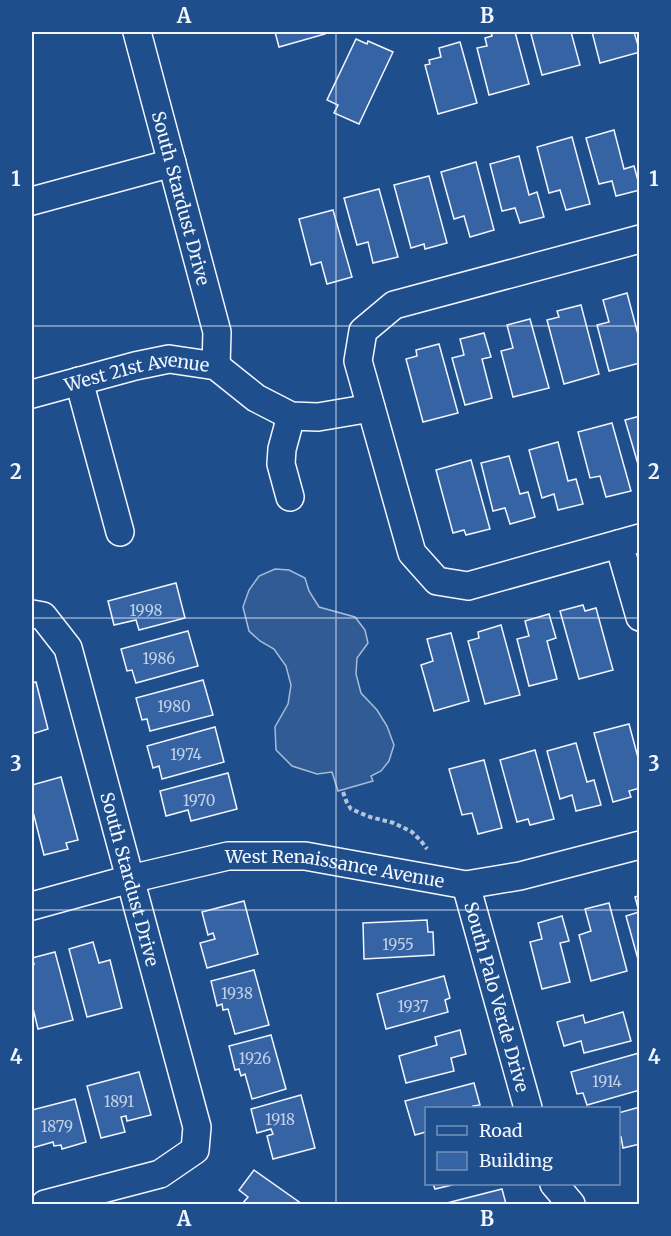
<svg xmlns="http://www.w3.org/2000/svg" width="671" height="1236" font-family="Merriweather,serif">
<style>
.built{fill:#305b95;stroke:#a8bbd7;stroke-width:1.5}
.building{fill:#3563a3;stroke:#f2f6ff;stroke-width:1.5}
.lines{fill:none;stroke-linecap:round;stroke-linejoin:round}
.minor-casing{stroke:#f2f6ff;stroke-width:30}
.path{stroke:#b3c4dc;stroke-width:4;stroke-dasharray:4.5 3;stroke-linecap:butt}
.minor{stroke:#1f4e8c;stroke-width:27}
.grid{fill:none;stroke:#f2f6ff;stroke-width:1.5;stroke-opacity:0.55}
.labels{text-anchor:middle;dominant-baseline:central;stroke-width:4.5;stroke-linejoin:round;paint-order:stroke}
.number-label{font-size:15px;fill:#c3d1e8}
.street-label{font-size:18px;fill:#f2f6ff;stroke:#1f4e8c}
.neatline{fill:none;stroke:#f2f6ff;stroke-width:2}
.grid-label{font-size:20px;text-anchor:middle;font-weight:bold;fill:#f2f6ff}
</style>
<rect width="100%" height="100%" fill="#1f4e8c"/>
<polygon class="built" points="275,569 289,570 305,578 309,591 319,607 355,617 365,630 368,643 357,658 356,674 361,693 377,710 387,726 394,745 389,761 381,771 371,776 373,781 338,791 332,772 317,774 292,766 276,750 275,727 288,704 291,685 286,666 274,649 260,641 249,631 243,607 249,590 259,576"/>
<g class="building">
<polygon points="275,32 325,32 325,34 279,47"/>
<polygon points="491,32 515,32 529,84 489,95 477,48 487,46 485,38 492,36"/>
<polygon points="537,32 571,32 580,65 542,75 531,34"/>
<polygon points="592,32 634,32 640,52 600,63"/>
<polygon points="356,39 367,44 368,41 393,52 359,124 334,113 338,105 327,100"/>
<polygon points="460,42 477,103 438,114 425,65 430,64 429,60 441,57 439,48"/>
<polygon points="614,130 624,169 634,166 640,188 640,190 616,196 612,181 599,184 586,138"/>
<polygon points="572,137 590,204 566,210 560,190 549,193 537,147"/>
<polygon points="519,156 529,195 537,192 544,217 520,223 515,208 502,211 490,164"/>
<polygon points="476,162 494,230 470,237 464,216 454,219 441,172"/>
<polygon points="429,176 447,243 425,249 424,244 411,248 394,185"/>
<polygon points="379,189 398,257 373,263 368,242 357,245 344,198"/>
<polygon points="333,210 352,277 327,284 321,262 311,265 299,219"/>
<polygon points="627,293 640,342 640,363 609,371 597,325 609,322 603,300"/>
<polygon points="581,305 599,374 564,384 547,320 559,317 557,311"/>
<polygon points="530,319 549,388 513,397 501,351 513,348 507,325"/>
<polygon points="484,333 491,357 482,359 492,398 465,405 452,358 464,355 460,339"/>
<polygon points="439,344 458,413 423,422 406,359 417,356 416,350"/>
<polygon points="640,416 640,471 625,420"/>
<polygon points="612,423 631,491 606,497 600,476 590,478 578,432"/>
<polygon points="558,442 568,481 576,479 583,504 558,510 554,494 542,498 529,450"/>
<polygon points="509,456 520,494 528,492 535,517 510,524 505,508 493,511 481,463"/>
<polygon points="471,460 490,529 466,535 464,530 453,533 436,470"/>
<polygon points="176,583 185,618 139,630 136,620 114,625 108,601"/>
<polygon points="583,605 585,611 596,608 613,670 579,679 560,611"/>
<polygon points="549,614 556,638 547,641 557,679 529,686 517,639 529,636 525,621"/>
<polygon points="501,625 520,695 485,704 468,641 479,638 478,632"/>
<polygon points="188,631 198,666 136,683 132,670 127,671 121,649"/>
<polygon points="451,633 469,701 434,711 421,665 433,661 427,639"/>
<polygon points="203,680 213,715 150,731 147,719 142,720 136,698"/>
<polygon points="36,682 48,729 32,734 32,683"/>
<polygon points="629,724 640,765 640,788 629,791 631,797 613,802 594,733"/>
<polygon points="215,727 224,762 162,779 159,766 153,768 147,746"/>
<polygon points="576,743 587,782 594,780 601,805 576,811 572,795 560,799 547,751"/>
<polygon points="535,750 554,819 530,825 528,819 517,822 500,760"/>
<polygon points="484,760 502,828 478,834 472,813 462,815 449,769"/>
<polygon points="228,773 237,809 191,821 188,810 166,816 160,791"/>
<polygon points="61,777 78,840 66,843 68,849 44,855 32,808 32,785"/>
<polygon points="640,895 640,963 639,963 626,916 639,912 635,897"/>
<polygon points="244,901 258,954 207,968 200,943 215,939 213,933 208,935 202,912"/>
<polygon points="609,903 627,971 591,981 579,935 591,931 585,909"/>
<polygon points="562,916 569,941 560,943 570,982 542,989 530,942 542,939 538,923"/>
<polygon points="427,920 428,932 433,932 434,955 364,959 363,923"/>
<polygon points="93,942 99,963 110,960 122,1008 87,1017 69,949"/>
<polygon points="55,952 73,1020 38,1029 32,1004 32,964 34,964 32,958"/>
<polygon points="254,970 269,1025 235,1034 228,1009 223,1010 222,1004 217,1006 211,981"/>
<polygon points="444,976 450,998 445,1000 448,1012 386,1029 377,994"/>
<polygon points="623,1012 631,1041 584,1053 581,1041 564,1046 557,1022 583,1015 585,1023"/>
<polygon points="460,1030 466,1054 451,1058 454,1071 406,1083 399,1056 437,1045 435,1037"/>
<polygon points="271,1035 286,1089 252,1099 245,1074 241,1076 239,1069 235,1070 229,1046"/>
<polygon points="639,1053 640,1090 587,1105 583,1093 577,1094 571,1072"/>
<polygon points="139,1072 151,1115 127,1121 126,1116 121,1117 125,1132 101,1138 87,1086"/>
<polygon points="474,1083 480,1105 473,1106 474,1108 426,1108 426,1132 415,1135 405,1101"/>
<polygon points="301,1095 315,1148 273,1159 267,1136 273,1134 271,1129 257,1133 251,1109"/>
<polygon points="75,1099 86,1142 62,1149 61,1145 54,1146 53,1142 32,1148 32,1110"/>
<polygon points="640,1107 640,1144 623,1148 621,1137 618,1138 618,1113"/>
<polygon points="254,1170 302,1204 242,1204 248,1197 239,1190"/>
<polygon points="433,1184 456,1184 435,1189"/>
<polygon points="502,1189 506,1204 443,1204"/>
</g>
<g class="lines">
<g class="minor-casing">
<g id="minor">
<path id="s1" d="M137,32L217,332L216,366"/>
<polyline points="32,201 172,163"/>
<polyline points="640,239 394,305 363,331 358,361 412,553 437,581 468,586 640,538"/>
<polyline points="79,381 120,532"/>
<path id="s2" d="M32,394L135,366L169,359L216,366L256,398L291,416L318,417L371,408"/>
<polyline points="290,497 281,464 282,449 291,416"/>
<polyline points="619,544 640,617"/>
<path id="s3" d="M32,614L43,616L68,648L197,1127L195,1150L160,1174L45,1204"/>
<path id="s4" d="M466,885L528,1108"/>
<path id="s5" d="M32,906L130,879L228,856H305L466,885L520,876L640,845"/>
<polyline points="554,1184 571,1204"/>
</g>
</g>
<polyline class="path" points="343,792 347,803 351,809 370,817 394,823 412,832 421,841 427,849"/>
<use href="#minor" class="minor"/>
</g>
<path class="grid" d="M336,32V1204M32,326H640M32,618H640M32,910H640"/>
<g class="labels">
<g class="number-label">
<text x="146" y="610">1998</text>
<text x="159" y="658">1986</text>
<text x="174" y="706">1980</text>
<text x="186" y="754">1974</text>
<text x="199" y="800">1970</text>
<text x="398" y="944">1955</text>
<text x="237" y="993">1938</text>
<text x="413" y="1006">1937</text>
<text x="255" y="1058">1926</text>
<text x="607" y="1081">1914</text>
<text x="119" y="1101">1891</text>
<text x="280" y="1119">1918</text>
<text x="57" y="1126">1879</text>
</g>
<g class="street-label">
<text stroke="none"><textPath href="#s1" startOffset="172">South Stardust Drive</textPath></text>
<text stroke="none"><textPath href="#s2" startOffset="108">West 21st Avenue</textPath></text>
<text stroke="none"><textPath href="#s5" startOffset="310">West Renaissance Avenue</textPath></text>
<text stroke="none"><textPath href="#s3" startOffset="291">South Stardust Drive</textPath></text>
<text stroke="none"><textPath href="#s4" startOffset="116">South Palo Verde Drive</textPath></text>
</g>
</g>
<rect width="671" height="1236" fill="none" stroke="#1f4e8c" stroke-width="66"/>
<rect x="425" y="1107" width="195" height="78" fill="#1f4e8c" stroke="#7391ba" stroke-width="1.5"/>
<rect x="437" y="1126" width="30" height="9" fill="#1f4e8c" stroke="#7391ba" stroke-width="1.5"/>
<text x="479" y="1137" font-size="18" fill="#f2f6ff">Road</text>
<rect x="437" y="1152" width="30" height="18" fill="#3563a3" stroke="#7391ba" stroke-width="1.5"/>
<text x="479" y="1167" font-size="18" fill="#f2f6ff">Building</text>
<rect x="33" y="33" width="605" height="1170" class="neatline"/>
<g class="grid-label">
<text x="184" y="23">A</text>
<text x="487" y="23">B</text>
<text x="16" y="186">1</text>
<text x="654" y="186">1</text>
<text x="16" y="479">2</text>
<text x="654" y="479">2</text>
<text x="16" y="771">3</text>
<text x="654" y="771">3</text>
<text x="16" y="1064">4</text>
<text x="654" y="1064">4</text>
<text x="184" y="1226">A</text>
<text x="487" y="1226">B</text>
</g>
</svg>
